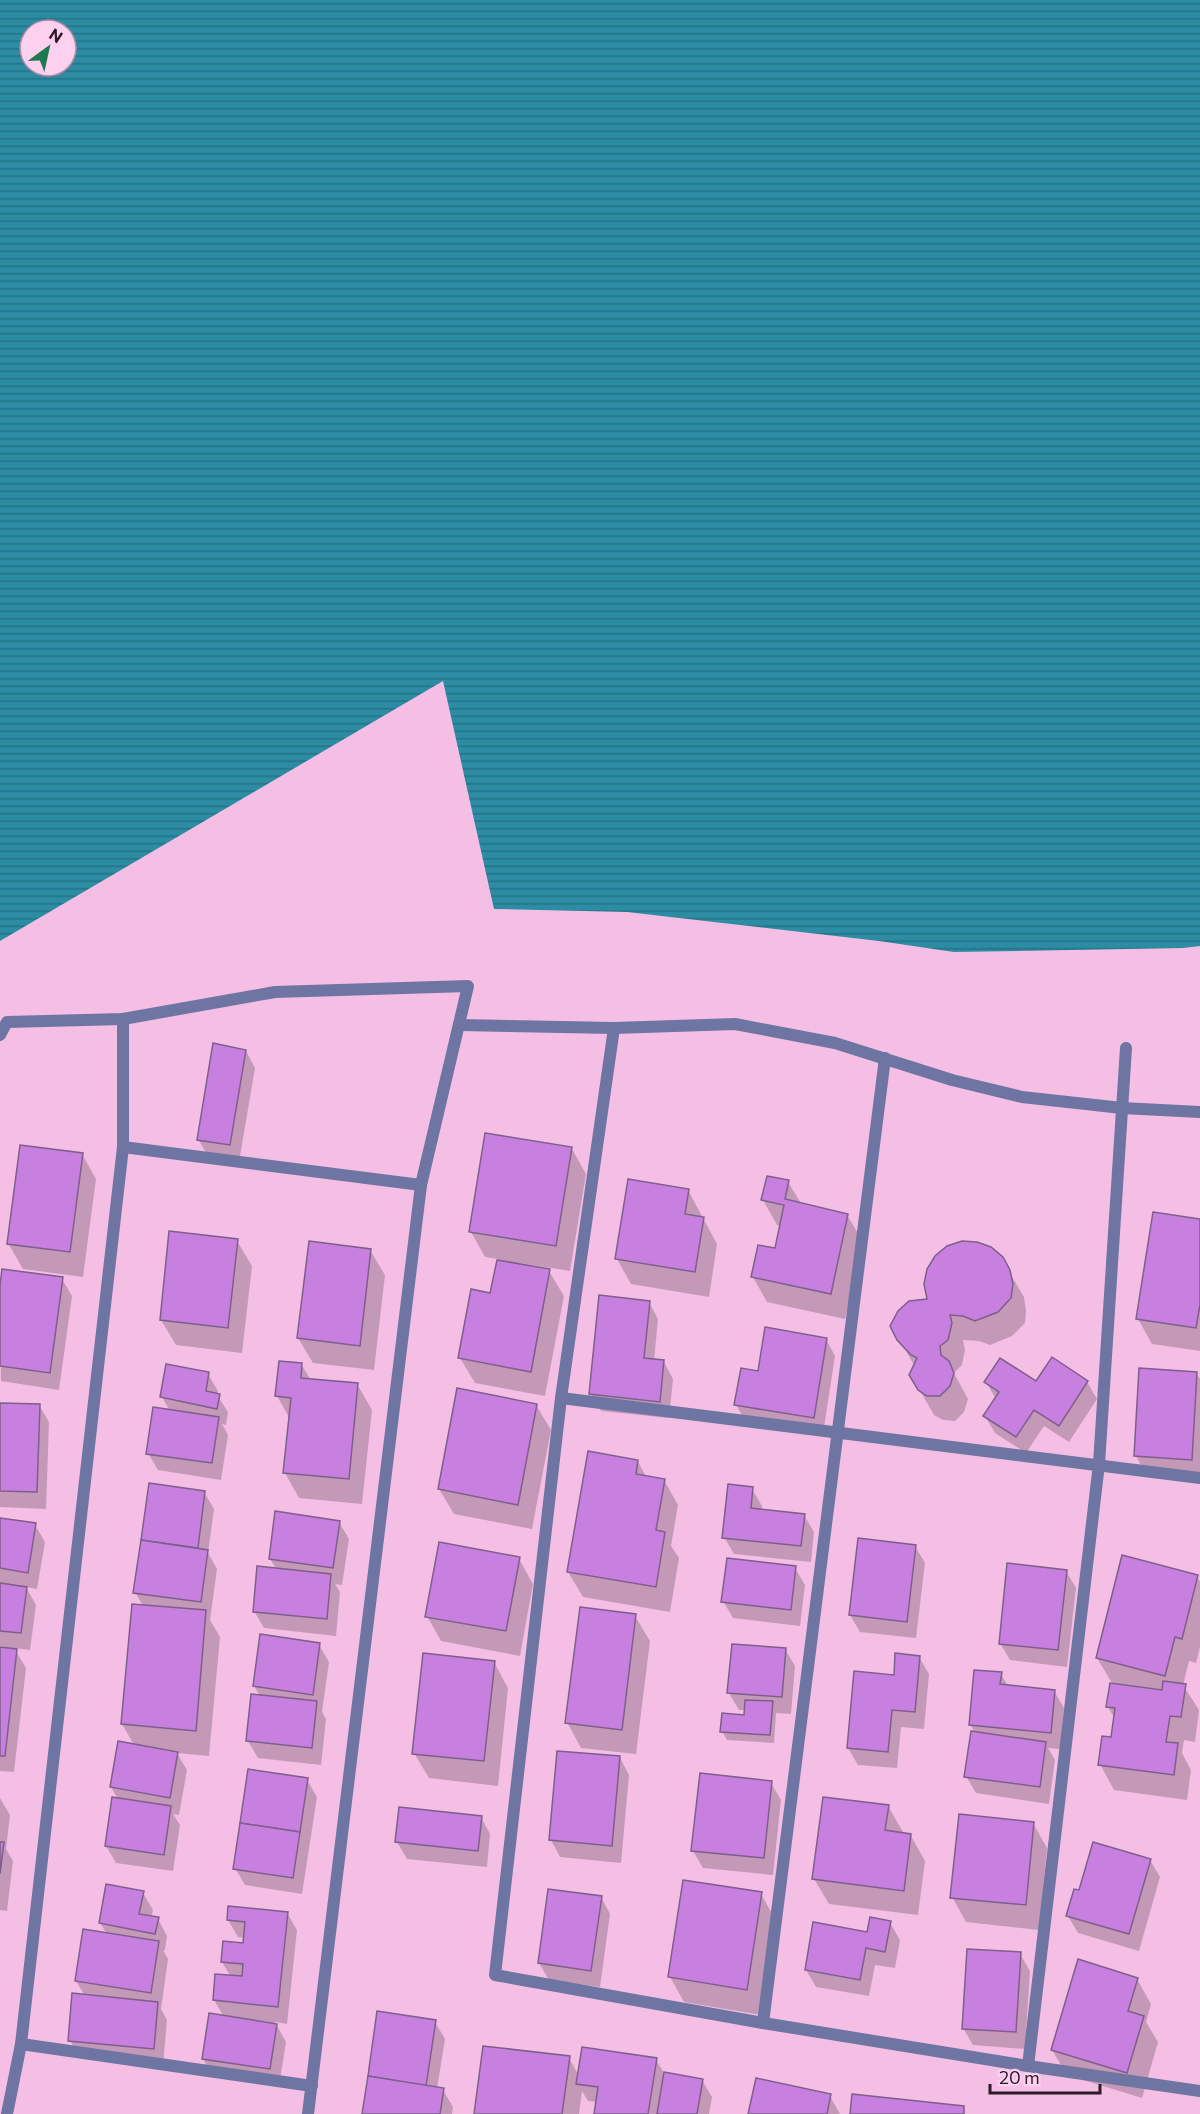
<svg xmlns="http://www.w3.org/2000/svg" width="1200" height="2114" font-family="Commissioner,sans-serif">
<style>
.water{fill:url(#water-rules);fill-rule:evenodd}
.shadow{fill:#0003}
.building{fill:#c880e0;stroke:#7f5e8b;stroke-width:1.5}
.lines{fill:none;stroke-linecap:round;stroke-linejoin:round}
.street{stroke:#6e75a2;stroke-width:12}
</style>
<defs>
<pattern id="water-rules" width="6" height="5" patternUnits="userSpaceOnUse" patternTransform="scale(1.5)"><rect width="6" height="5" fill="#2c8ca3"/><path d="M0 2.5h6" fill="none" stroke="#267285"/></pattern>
</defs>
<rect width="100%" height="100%" fill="#f5bfe5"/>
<path class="water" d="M0,0H1200V946L1183,948L954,952L879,941L627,912L494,909L443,681L0,941ZM30,30H66V66H30Z"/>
<g class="shadow">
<polygon points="246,1051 255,1068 239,1162 208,1156 198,1139"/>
<polygon points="572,1149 586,1174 570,1271 520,1263 520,1265 549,1271 564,1296 545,1396 475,1383 460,1358 492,1294 498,1259 485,1257 471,1232"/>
<polygon points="82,1154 96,1179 83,1277 23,1269 8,1243"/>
<polygon points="788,1182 802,1205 847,1215 862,1240 845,1319 767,1302 753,1277 776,1250 781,1226 777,1225 763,1200"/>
<polygon points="688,1190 717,1244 709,1297 631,1284 617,1259"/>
<polygon points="1200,1220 1200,1351 1152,1344 1138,1319"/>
<polygon points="237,1241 252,1266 242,1353 176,1345 161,1320"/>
<polygon points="370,1250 385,1275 374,1370 313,1363 298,1338"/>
<polygon points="1001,1258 1024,1297 1026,1311 1025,1323 1012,1336 990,1345 979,1341 963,1340 965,1350 962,1365 954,1373 968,1399 964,1412 955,1421 943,1420 934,1415 911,1375 914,1365 899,1339 929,1300"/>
<polygon points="62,1279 72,1296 59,1390 1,1381 0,1296"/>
<polygon points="649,1302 658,1319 654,1361 664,1362 673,1379 669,1418 601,1411 591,1394"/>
<polygon points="826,1339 835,1356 823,1434 746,1422 736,1405 760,1372"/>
<polygon points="301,1364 311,1380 357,1384 372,1410 362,1504 299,1498 285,1473 290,1419 277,1396"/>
<polygon points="1196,1373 1200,1379 1200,1477 1145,1473 1136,1456"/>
<polygon points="208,1374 218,1391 217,1395 228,1412 226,1425 222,1424 228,1435 221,1480 158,1470 148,1453 170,1411 162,1397"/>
<polygon points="986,1382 1087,1382 1097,1399 1069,1442 1044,1426 1026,1453 995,1433 985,1416 996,1399"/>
<polygon points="0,1404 39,1405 49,1422 46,1509 0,1507"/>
<polygon points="536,1405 551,1430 532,1529 454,1514 439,1489"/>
<polygon points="638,1462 647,1478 664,1480 678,1505 671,1546 679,1558 670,1612 583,1597 568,1572"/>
<polygon points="150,1485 204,1492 214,1509 208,1553 217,1569 210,1620 220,1637 209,1756 177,1753 187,1770 179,1815 173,1814 180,1825 173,1871 116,1863 106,1846 118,1799 111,1787 134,1745 122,1724 133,1605 143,1606 135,1592"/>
<polygon points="752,1489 762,1506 762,1511 804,1515 814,1532 811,1562 734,1554 724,1537"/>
<polygon points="0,1519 35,1525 45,1542 37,1589 26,1587 36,1605 30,1650 14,1648 26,1668 14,1772 0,1771 0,1649 3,1649 3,1646 0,1646"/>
<polygon points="339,1522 349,1539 342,1585 335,1584 340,1592 336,1636 264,1628 254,1611 277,1570 270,1559"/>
<polygon points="915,1546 925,1563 916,1638 860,1632 850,1615"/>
<polygon points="519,1559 533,1584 520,1656 441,1641 427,1616"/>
<polygon points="795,1568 805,1585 800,1626 733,1618 723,1601"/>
<polygon points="1066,1571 1076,1588 1067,1667 1010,1660 1000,1643"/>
<polygon points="1197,1576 1200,1582 1200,1647 1196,1663 1189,1661 1183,1685 1199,1710 1195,1742 1184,1740 1182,1753 1191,1770 1187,1800 1114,1790 1100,1764 1113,1739 1115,1719 1108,1707 1112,1683 1097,1658"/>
<polygon points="635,1616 650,1641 636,1754 581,1748 567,1722"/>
<polygon points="319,1645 329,1662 322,1712 326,1719 321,1765 258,1758 248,1741 260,1696 254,1686"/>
<polygon points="785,1649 795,1666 791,1714 776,1713 774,1743 727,1740 722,1731 745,1717 745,1710 739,1710 729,1693"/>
<polygon points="919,1657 929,1674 924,1729 901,1727 897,1768 858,1765 848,1748 895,1676"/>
<polygon points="494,1662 508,1688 498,1786 429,1778 414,1753"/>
<polygon points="1001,1674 1008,1686 1054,1691 1064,1708 1060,1749 1048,1748 1055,1760 1049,1804 976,1793 966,1776 975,1733 970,1724"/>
<polygon points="620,1758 629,1775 621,1863 560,1857 551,1840"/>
<polygon points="307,1780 317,1797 302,1894 245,1885 235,1868"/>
<polygon points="771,1783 781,1800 773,1875 703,1868 693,1851"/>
<polygon points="0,1798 10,1815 6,1849 13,1861 7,1911 0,1910"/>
<polygon points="888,1806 903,1832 902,1834 911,1836 925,1861 918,1915 829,1904 814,1879"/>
<polygon points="481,1817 490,1834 487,1867 407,1859 397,1842"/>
<polygon points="1033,1823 1047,1848 1039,1930 966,1922 952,1897"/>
<polygon points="1150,1860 1160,1877 1139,1951 1078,1933 1068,1916 1080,1891"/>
<polygon points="143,1893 153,1910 151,1918 158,1919 167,1936 165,1950 163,1950 168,1959 161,2009 167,2020 163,2065 79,2057 70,2040 85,1996 76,1981 107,1934 100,1923"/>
<polygon points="761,1894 775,1919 761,2015 684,2002 670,1977"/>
<polygon points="601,1897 610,1914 600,1987 549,1980 539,1963"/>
<polygon points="287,1913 297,1930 287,2024 275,2022 286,2042 279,2086 213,2076 203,2059 224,2017 214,2000 231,1977 222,1962 244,1945 245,1938 238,1937 228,1920"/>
<polygon points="890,1923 900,1940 895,1968 875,1965 869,1996 816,1987 806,1970"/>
<polygon points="1020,1954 1030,1971 1025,2049 973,2045 963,2028"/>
<polygon points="1137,1979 1151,2004 1146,2022 1158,2042 1142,2098 1067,2075 1052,2050"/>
<polygon points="435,2022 445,2039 437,2089 443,2090 453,2107 452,2114 363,2114"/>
<polygon points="569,2058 579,2076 656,2060 664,2073 702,2080 712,2097 709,2114 596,2114 597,2102 588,2101 582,2091 579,2114 476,2114"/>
<polygon points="830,2096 840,2114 750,2114"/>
</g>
<g class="building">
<polygon points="213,1043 246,1050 230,1145 197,1140"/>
<polygon points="485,1133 572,1147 556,1246 469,1232"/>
<polygon points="20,1145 83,1153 70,1252 7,1244"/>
<polygon points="767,1176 789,1180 785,1199 848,1214 831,1294 751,1277 758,1245 775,1248 784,1205 761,1200"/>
<polygon points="628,1179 689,1189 685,1214 704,1217 695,1272 615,1259"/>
<polygon points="1153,1212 1200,1219 1200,1305 1196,1328 1136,1319"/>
<polygon points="169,1231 238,1239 228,1328 160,1320"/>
<polygon points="309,1241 371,1249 360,1346 297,1338"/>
<polygon points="962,1241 977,1242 991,1247 1003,1257 1010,1270 1013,1284 1011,1298 998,1312 975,1321 963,1316 950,1315 952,1323 948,1340 940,1346 941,1355 949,1361 954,1373 950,1386 940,1396 927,1396 918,1390 909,1375 917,1358 911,1355 897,1340 890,1326 898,1311 909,1301 927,1299 924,1284 927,1269 935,1256 947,1246"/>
<polygon points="497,1260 550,1269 531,1372 458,1358 471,1289 490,1293"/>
<polygon points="2,1269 63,1277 50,1373 0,1366 0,1285"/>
<polygon points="599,1295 650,1301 644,1358 664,1360 660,1402 589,1394"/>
<polygon points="765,1327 827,1338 814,1418 734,1405 741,1368 758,1371"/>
<polygon points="1052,1357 1088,1381 1059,1426 1034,1410 1016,1437 983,1416 999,1392 984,1382 1000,1358 1036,1381"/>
<polygon points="279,1361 302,1363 301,1378 358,1383 349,1479 283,1473 291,1398 275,1396"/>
<polygon points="166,1364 209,1372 206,1391 220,1394 217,1409 160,1397"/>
<polygon points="1139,1368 1197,1372 1192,1460 1134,1456"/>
<polygon points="457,1388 537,1404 518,1505 438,1489"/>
<polygon points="0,1403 40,1404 37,1492 0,1491"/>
<polygon points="153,1407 219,1417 212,1463 146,1454"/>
<polygon points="588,1451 638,1460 636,1474 665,1479 656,1530 665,1532 656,1587 567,1572"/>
<polygon points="149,1483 205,1491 198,1548 141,1540"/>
<polygon points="728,1484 753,1487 751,1508 805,1514 801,1546 722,1538"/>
<polygon points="275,1511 340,1521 333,1568 269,1559"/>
<polygon points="0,1518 36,1523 28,1573 0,1568"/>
<polygon points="858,1538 916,1545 907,1622 849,1615"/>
<polygon points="141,1540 208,1550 201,1602 133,1593"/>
<polygon points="439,1542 520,1557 506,1631 425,1617"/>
<polygon points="1122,1555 1198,1575 1182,1639 1175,1637 1165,1676 1096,1658"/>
<polygon points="727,1558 796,1566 791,1610 721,1602"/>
<polygon points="1007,1563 1067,1570 1058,1650 999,1644"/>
<polygon points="257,1566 331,1574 327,1619 253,1612"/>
<polygon points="0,1583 27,1587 21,1633 0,1631"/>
<polygon points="132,1604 206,1610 196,1731 121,1724"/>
<polygon points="580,1607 636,1614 622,1730 565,1723"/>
<polygon points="260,1634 320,1643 313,1695 253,1686"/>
<polygon points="732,1644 786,1648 782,1697 727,1693"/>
<polygon points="0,1647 17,1649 5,1756 0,1756"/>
<polygon points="423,1653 495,1661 484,1761 412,1754"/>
<polygon points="895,1653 920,1656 915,1712 892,1710 888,1752 847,1748 854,1671 894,1675"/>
<polygon points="974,1670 1002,1672 1000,1684 1055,1690 1051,1733 969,1725"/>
<polygon points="1163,1681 1186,1684 1181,1717 1170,1716 1166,1742 1178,1743 1174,1775 1098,1765 1102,1736 1111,1737 1115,1708 1106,1707 1110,1683 1162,1690"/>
<polygon points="251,1694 317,1701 312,1748 246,1741"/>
<polygon points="745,1700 773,1701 770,1735 720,1732 722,1713 744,1715"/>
<polygon points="971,1731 1046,1742 1040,1787 964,1777"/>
<polygon points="118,1741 178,1752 170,1798 110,1787"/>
<polygon points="557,1751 620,1756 612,1846 549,1840"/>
<polygon points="248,1769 308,1778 300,1832 240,1823"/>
<polygon points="700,1773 772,1781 764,1858 691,1851"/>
<polygon points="112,1797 171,1806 164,1855 105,1846"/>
<polygon points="823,1797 889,1805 885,1830 911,1834 904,1891 812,1879"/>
<polygon points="399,1807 482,1816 478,1851 395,1842"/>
<polygon points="959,1814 1034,1822 1026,1905 950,1898"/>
<polygon points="240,1823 300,1832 293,1878 233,1869"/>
<polygon points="0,1842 4,1842 0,1874"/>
<polygon points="1093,1842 1151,1859 1129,1934 1066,1916 1074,1889 1079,1890"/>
<polygon points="683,1880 762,1892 747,1990 668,1977"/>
<polygon points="106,1884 144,1891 139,1914 159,1917 155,1934 99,1923"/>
<polygon points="548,1889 602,1896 591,1971 538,1963"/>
<polygon points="228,1906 288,1912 278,2007 213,2000 215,1974 242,1976 243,1964 221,1962 223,1941 243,1943 245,1922 227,1920"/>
<polygon points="870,1917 891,1921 885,1952 866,1948 860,1980 805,1970 813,1922 867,1932"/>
<polygon points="83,1929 159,1941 151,1993 75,1981"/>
<polygon points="967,1949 1021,1952 1016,2032 962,2029"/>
<polygon points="1078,1959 1138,1978 1128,2011 1144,2016 1127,2073 1051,2050"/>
<polygon points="72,1993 158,2002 154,2049 68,2041"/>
<polygon points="377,2011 436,2020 426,2086 368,2076"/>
<polygon points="209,2013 277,2024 270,2069 202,2059"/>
<polygon points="483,2046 570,2056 562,2114 474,2114"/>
<polygon points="582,2047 657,2058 648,2114 594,2114 598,2087 576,2084"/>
<polygon points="664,2072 703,2079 697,2114 657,2114"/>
<polygon points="368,2076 444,2088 440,2114 362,2114"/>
<polygon points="756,2078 831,2094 827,2114 748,2114"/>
<polygon points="852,2094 964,2106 964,2114 850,2114"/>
</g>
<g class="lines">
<g class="street">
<polyline points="459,1025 614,1028 735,1024 835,1043 952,1080 1022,1097 1122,1108 1200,1112"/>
<polyline points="614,1028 561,1398 495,1975 763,2023 1028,2066 1200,2091"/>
<polyline points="0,1035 7,1022 123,1019 275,992 468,986 421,1185 308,2114"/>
<polyline points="123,1147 421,1185"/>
<polyline points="561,1398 1200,1478"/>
<polyline points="763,2023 885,1058"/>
<polyline points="21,2044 312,2086"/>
<polyline points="1028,2066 1099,1464 1126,1048"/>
<polyline points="7,2114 21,2044 123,1147 123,1019"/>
</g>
</g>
<g transform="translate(48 48) rotate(33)"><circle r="28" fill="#fcd0ef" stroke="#aa879f" stroke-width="1.5"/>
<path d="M0-4.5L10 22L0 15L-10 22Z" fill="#1f794e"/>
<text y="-9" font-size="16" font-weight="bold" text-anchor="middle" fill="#2e1a28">N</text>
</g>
<path d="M990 2084v9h110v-9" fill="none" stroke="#2e1a28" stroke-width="3"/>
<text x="999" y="2084" font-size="18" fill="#2e1a28" stroke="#fcd0ef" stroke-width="4.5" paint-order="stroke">20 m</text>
</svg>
